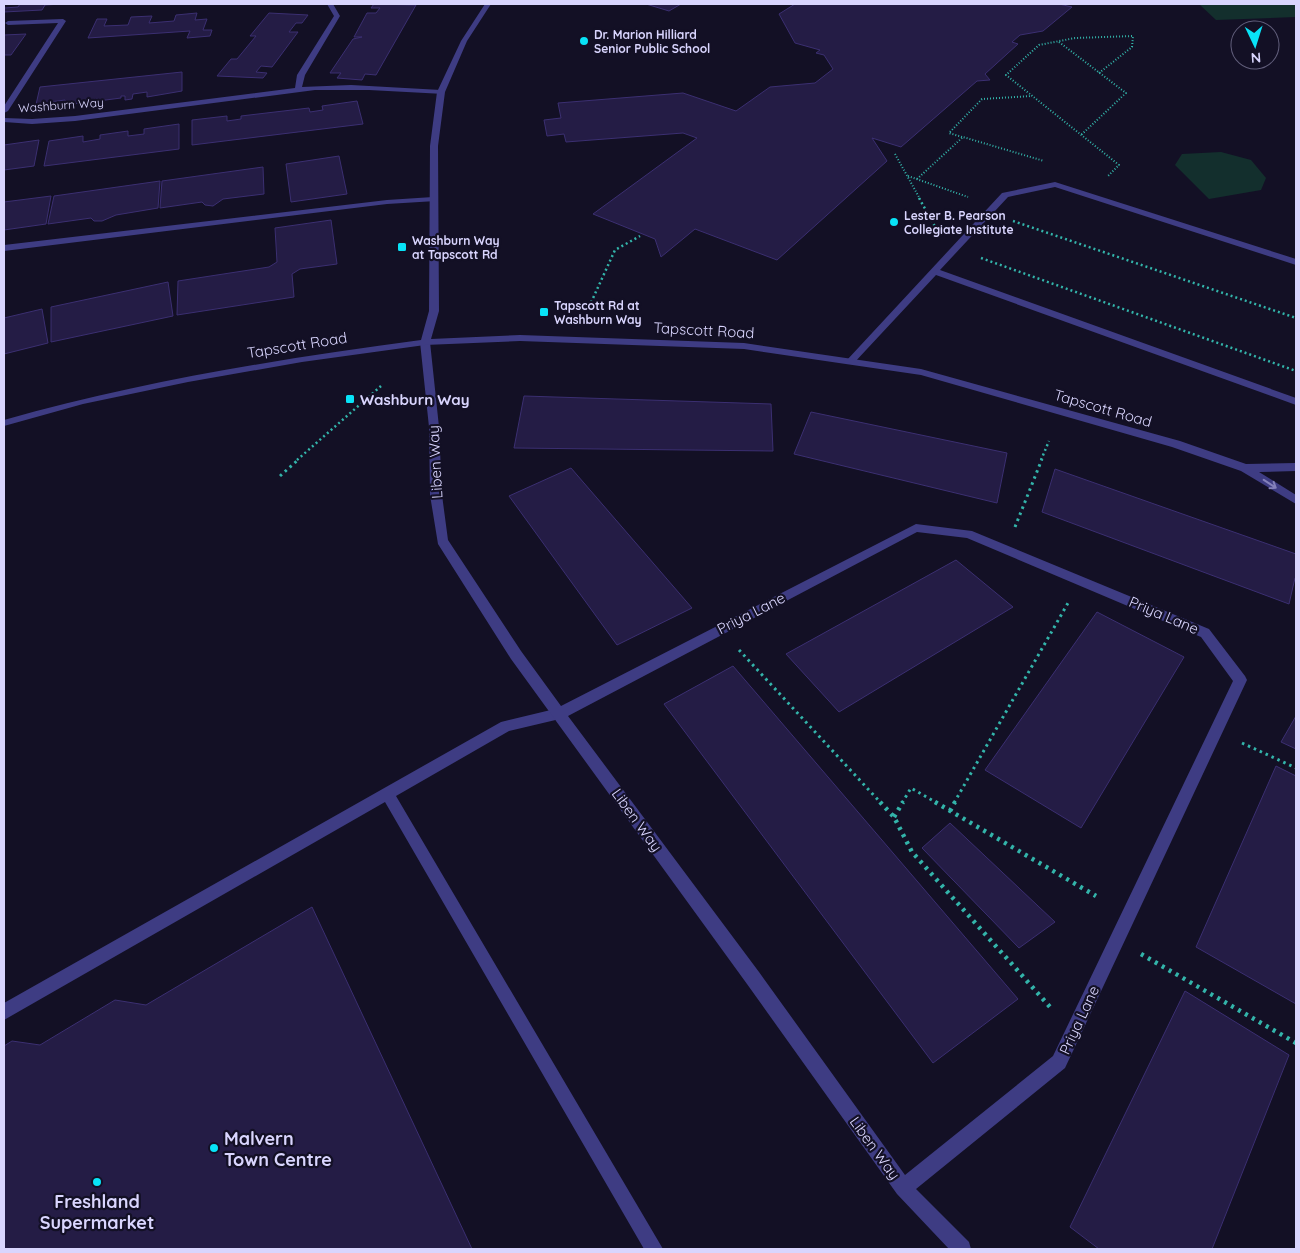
<svg xmlns="http://www.w3.org/2000/svg" width="1300" height="1253" font-family="Quicksand,sans-serif">
<style>
.green{fill:#132f2d}
.building{fill:#241c45;stroke:#3b2f71}
.lines{fill:none;stroke-linecap:round;stroke-linejoin:round}
.path-far3{stroke:#33b4aa;stroke-width:2;stroke-dasharray:1 2;stroke-linecap:butt}
.path-far2{stroke:#33b4aa;stroke-width:2.5;stroke-dasharray:2 3;stroke-linecap:butt}
.path-far1{stroke:#33b4aa;stroke-width:3;stroke-dasharray:2.5 4;stroke-linecap:butt}
.path{stroke:#33b4aa;stroke-width:4.5;stroke-dasharray:3 5;stroke-linecap:butt}
.service{fill:#3e3c83;fill-rule:evenodd}
.minor{fill:#3e3c83;fill-rule:evenodd}
.tertiary{fill:#3e3c83;fill-rule:evenodd}
.oneway{stroke:#8481ba}
.poi-dot{fill:#08e3f7;stroke:#131025;stroke-width:2}
.labels{text-anchor:middle;dominant-baseline:central;stroke-width:4.5;stroke-linejoin:round;paint-order:stroke}
.far-poi-label{font-size:12px;font-weight:bold;fill:#d9d5fe;stroke:#131025;text-anchor:start}
.far-street-label{font-size:12px;fill:#d9d5fe;stroke:#131025}
.street-label{font-size:15px;fill:#d9d5fe;stroke:#131025}
.poi-label{font-size:15px;font-weight:bold;fill:#d9d5fe;stroke:#131025;text-anchor:start}
.near-poi-label{font-size:18px;font-weight:bold;fill:#d9d5fe;stroke:#131025;text-anchor:start}
</style>
<rect width="100%" height="100%" fill="#131025"/>
<g class="green">
<polygon points="1199,4 1296,4 1296,17 1216,20"/>
<polygon points="1221,152 1251,160 1266,178 1261,190 1209,199 1175,165 1182,154"/>
</g>
<g class="building">
<polygon points="20,4 62,4 45,5 42,10 4,12 4,8 18,7"/>
<polygon points="374,4 416,5 376,75 365,74 362,80 337,78 341,73 330,73 353,39 362,37 354,37 367,13 376,13 380,8 371,8"/>
<polygon points="646,4 681,4 669,11"/>
<polygon points="795,4 1059,4 1072,7 1043,31 1020,35 1012,42 1018,44 985,74 990,80 977,81 901,147 872,138 887,161 777,260 695,229 661,257 655,239 593,214 697,138 683,133 566,142 564,134 547,136 544,120 561,118 558,103 683,93 736,111 770,87 815,83 833,69 824,55 816,53 820,50 795,43 779,14"/>
<polygon points="197,13 195,20 207,19 203,30 212,30 210,36 187,38 190,31 88,38 97,19 107,19 104,26 128,25 131,17 152,16 149,23 174,21 176,15"/>
<polygon points="269,13 308,15 302,23 296,23 289,32 298,32 272,67 261,66 256,72 267,73 263,78 217,76 231,59 237,59 256,36 250,36"/>
<polygon points="26,34 11,55 4,55 4,35"/>
<polygon points="182,72 182,91 147,97 147,92 133,94 132,99 125,100 125,96 121,96 121,98 98,101 98,99 64,106 65,100 50,102 49,107 35,109 40,87"/>
<polygon points="357,101 363,124 192,145 192,120 227,116 227,121 241,119 241,116 309,108 310,112 323,110 322,106"/>
<polygon points="179,124 179,149 44,166 49,141 83,136 83,142 100,139 100,135 128,131 128,136 144,134 144,129"/>
<polygon points="39,140 34,166 4,170 4,145"/>
<polygon points="339,156 347,194 291,202 286,164"/>
<polygon points="263,167 264,194 223,199 213,206 205,205 202,202 160,208 162,181"/>
<polygon points="160,181 158,208 116,215 102,221 94,221 91,218 48,224 54,196"/>
<polygon points="51,196 46,224 4,230 4,202"/>
<polygon points="331,220 337,264 300,269 292,274 294,297 177,315 178,281 269,267 277,262 275,228"/>
<polygon points="168,282 173,316 51,342 51,307"/>
<polygon points="42,309 48,343 4,354 4,318"/>
<polygon points="524,396 771,404 773,451 514,448"/>
<polygon points="811,412 1007,453 997,503 794,454"/>
<polygon points="571,468 692,608 617,645 509,496"/>
<polygon points="1055,469 1296,554 1296,579 1295,578 1289,604 1042,512"/>
<polygon points="956,560 1013,607 839,712 786,654"/>
<polygon points="1097,612 1184,657 1081,828 985,770"/>
<polygon points="733,666 1018,999 933,1063 664,704"/>
<polygon points="1296,716 1296,749 1281,742"/>
<polygon points="1276,766 1296,776 1296,1004 1196,947"/>
<polygon points="950,823 1055,922 1019,948 922,848"/>
<polygon points="312,907 472,1249 4,1249 4,1046 12,1041 40,1045 115,1000 146,1005"/>
<polygon points="1185,991 1289,1055 1212,1249 1099,1249 1070,1227"/>
</g>
<g class="lines">
<g class="path-far3">
<polyline points="1059,42 1126,93 1081,135"/>
<polyline points="1099,73 1132,47 1133,36 1075,38 1039,45 1006,75 1119,165 1107,177"/>
<polyline points="962,137 949,133 982,99 1032,96"/>
<polyline points="895,154 920,199"/>
<polyline points="908,176 968,197"/>
<polyline points="917,179 963,137 1044,161"/>
</g>
<g class="path-far2">
<polyline points="919,198 938,232"/>
<polyline points="1013,221 1296,318"/>
<polyline points="981,258 1296,371"/>
<polyline points="589,307 615,250 640,236"/>
<polyline points="297,460 381,386"/>
<polyline points="1041,460 1049,441"/>
</g>
<g class="path-far1">
<polyline points="280,476 299,459"/>
<polyline points="1015,527 1042,459"/>
<polyline points="739,650 881,803"/>
<polyline points="1242,743 1296,768"/>
<polyline points="902,803 911,788 937,803"/>
<polyline points="954,803 1068,603"/>
</g>
<g class="path">
<polyline points="880,802 894,817 912,852 1051,1008"/>
<polyline points="935,802 1096,896"/>
<polyline points="950,811 955,802"/>
<polyline points="894,817 903,802"/>
<polyline points="1141,954 1296,1043"/>
</g>
<g class="service">
<polygon points="327,4 333,4 340,16 305,75 302,87 351,85 441,90 444,90 444,94 369,90 315,90 75,121 32,124 4,122 4,118 32,119 75,116 295,88 297,75 334,16"/>
<polygon points="63,19 66,21 8,111 4,113 4,106 58,23 8,25 5,23 8,21"/>
<polygon points="1055,182 1296,259 1296,265 1055,187 1008,197 940,270 1296,398 1296,405 936,275 853,364 847,364 847,360 1002,193"/>
<polygon points="433,197 437,199 436,201 387,204 4,251 4,245 387,200"/>
<polygon points="559,708 564,710 566,714 564,718 509,731 396,796 663,1249 644,1249 385,802 4,1020 4,1003 501,722"/>
</g>
<path class="minor" d="M425,339L430,342L439,427L442,495L448,540L521,651L561,706L916,524L972,531L1209,629L1245,676L1247,680L1065,1068L916,1189L969,1242L971,1249H949L897,1194L747,984L511,659L438,544L430,495L429,427L420,342ZM917,532L967,538L1201,637L1233,681L1053,1056L905,1175L759,972L568,716Z"/>
<path class="tertiary" d="M485,4H491L467,41L445,92L438,146L439,311L431,339L520,335L744,343L921,369L1180,441L1246,464L1296,463V471L1259,472L1296,495V504L1241,471L1172,447L921,375L744,349L520,341L425,345L302,362L188,382L83,404L4,426V420C142,381 279,359 421,340L429,311L430,146L437,92L461,41Z"/>
</g>
<defs><path id="oneway-shaft" d="M-6 0H5M1.5-3L5.5 0L1.5 3" fill="none" stroke-width="1.6" stroke-linecap="round" stroke-linejoin="round" transform="scale(1.25)"/></defs>
<use class="oneway" href="#oneway-shaft" transform="translate(1270 484) rotate(33)"/>
<g class="poi-dot">
<circle cx="584" cy="41" r="5"/>
<circle cx="894" cy="222" r="5"/>
<rect x="397" y="242" width="10" height="10" rx="2.5"/>
<rect x="539" y="307" width="10" height="10" rx="2.5"/>
<rect x="345" y="394" width="10" height="10" rx="2.5"/>
<circle cx="214" cy="1148" r="5"/>
<circle cx="97" cy="1182" r="5"/>
</g>
<g class="labels">
<g class="far-poi-label">
<text x="594" y="34">Dr. Marion Hilliard<tspan x="594" dy="14">Senior Public School</tspan></text>
<text x="904" y="215">Lester B. Pearson<tspan x="904" dy="14">Collegiate Institute</tspan></text>
<text x="412" y="240">Washburn Way<tspan x="412" dy="14">at Tapscott Rd</tspan></text>
<text x="554" y="305">Tapscott Rd at<tspan x="554" dy="14">Washburn Way</tspan></text>
</g>
<g class="far-street-label">
<text transform="translate(61 105) rotate(-4)">Washburn Way</text>
</g>
<g class="street-label">
<text transform="translate(704 330) rotate(3)">Tapscott Road</text>
<text transform="translate(297 345) rotate(-9)">Tapscott Road</text>
<text transform="translate(1103 408) rotate(16)">Tapscott Road</text>
<text transform="translate(435 462) rotate(-93)">Liben Way</text>
<text transform="translate(751 613) rotate(-27)">Priya Lane</text>
<text transform="translate(1164 615) rotate(23)">Priya Lane</text>
<text transform="translate(637 820) rotate(54)">Liben Way</text>
<text transform="translate(1079 1020) rotate(-65)">Priya Lane</text>
<text transform="translate(875 1148) rotate(54)">Liben Way</text>
</g>
<g class="poi-label">
<text x="360" y="399">Washburn Way</text>
</g>
<g class="near-poi-label">
<text x="224" y="1138">Malvern<tspan x="224" dy="21">Town Centre</tspan></text>
<text x="97" y="1201" text-anchor="middle">Freshland<tspan x="97" dy="21">Supermarket</tspan></text>
</g>
</g>
<rect width="1300" height="1253" fill="none" stroke="#d9d5fe" stroke-width="10"/>
<g transform="translate(1255 45) rotate(176)"><circle r="24" fill="#131025" stroke="#625f7c"/>
<path d="M0-4L9 19L0 12L-9 19Z" fill="#08e3f7"/>
<text y="-8" font-size="14" font-weight="bold" text-anchor="middle" fill="#d9d5fe">N</text>
</g>
</svg>
